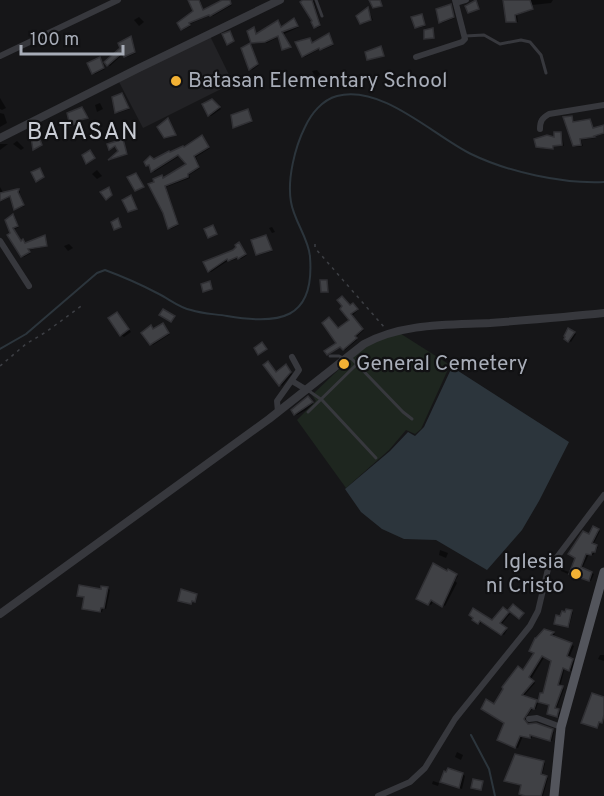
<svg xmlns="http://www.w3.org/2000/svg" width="604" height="796" font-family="Overpass,sans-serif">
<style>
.built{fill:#222225}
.green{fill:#1e261f}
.water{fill:#2c353c}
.shadow{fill:#0007}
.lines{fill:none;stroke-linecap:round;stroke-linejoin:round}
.stream{stroke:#2c353c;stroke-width:2}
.building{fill:#404145;stroke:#303034;stroke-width:1.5}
.path{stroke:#3d3f44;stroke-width:1.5;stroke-dasharray:3 4.5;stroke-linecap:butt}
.service{stroke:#37383d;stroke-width:3}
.minor{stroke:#37383d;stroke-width:6}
.tertiary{stroke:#37383d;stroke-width:8}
.primary{stroke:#53555c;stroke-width:9}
.poi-dot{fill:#f2b134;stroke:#111113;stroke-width:2}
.labels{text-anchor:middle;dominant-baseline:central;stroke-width:4.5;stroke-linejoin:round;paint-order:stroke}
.poi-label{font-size:21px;fill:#a8adb8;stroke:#111113;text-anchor:start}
.quarter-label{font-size:24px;letter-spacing:1.5px;fill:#c9ccd4;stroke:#111113}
</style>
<rect width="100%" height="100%" fill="#161618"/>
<polygon class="built" points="210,36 233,83 143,128 118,80"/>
<polygon class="green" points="398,332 450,365 421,429 415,434 406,430 389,450 346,488 297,420 316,401 312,395 355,354 369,344"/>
<polygon class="water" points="452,367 569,442 539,501 522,530 487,570 436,540 404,539 382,529 361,512 345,489 390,451 408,432 415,436 424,427"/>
<g class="shadow">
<polygon points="189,0 200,0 204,11 223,0 230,0 232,5 213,16 211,15 190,24 191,26 183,30 182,29 195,12"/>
<polygon points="306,0 314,1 321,26 317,28"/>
<polygon points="504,0 553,0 551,3 532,5 534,9 517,15 518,22 509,22 507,21"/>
<polygon points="450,6 455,18 442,23 441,22"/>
<polygon points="368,9 373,20 363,24 361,23"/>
<polygon points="422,16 426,26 418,28 416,27"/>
<polygon points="139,17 144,22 139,26 134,20"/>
<polygon points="294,20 299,27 284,34 291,48 283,49 280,36 267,43 252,42 254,29 257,35 278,22 282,28"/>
<polygon points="329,35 334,45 323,50 321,48 305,57 303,56 310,40 313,44"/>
<polygon points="131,38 136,53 127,57 124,53 110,66 108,65"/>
<polygon points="250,45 259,65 252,70 251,69"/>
<polygon points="100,59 105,69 95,74 93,73"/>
<polygon points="317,70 322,76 316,78 312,71"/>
<polygon points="122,94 130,109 118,113 116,112"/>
<polygon points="0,98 6,108 2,110 0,109"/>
<polygon points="214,102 221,109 211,116 209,115"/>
<polygon points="100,103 103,109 97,112 95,105"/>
<polygon points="82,109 89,118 78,122 79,124 73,126 72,125"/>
<polygon points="248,110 253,122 234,128"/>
<polygon points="0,113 4,114 7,123 0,127"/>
<polygon points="572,117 575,123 589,121 594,129 604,127 604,134 596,136 596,138 581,140 583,146 576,147 574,145"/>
<polygon points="560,134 562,135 564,146 554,146 554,149 540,147 556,139"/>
<polygon points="204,138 210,148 196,157 200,168 189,175 190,178 166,187 179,225 171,229 169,228 162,176 164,179 188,165 181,155 154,172 150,165 147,165"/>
<polygon points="17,141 24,148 21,150 13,144"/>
<polygon points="123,141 128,154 110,160 120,151 117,147 110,149"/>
<polygon points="0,144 8,144 0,150"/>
<polygon points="97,170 102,176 97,179 92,174"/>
<polygon points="0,187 4,194 20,191 19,194 25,206 16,209 12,196 0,202"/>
<polygon points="14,215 19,227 13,230 22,242 26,244 45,236 48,246 29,250 31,253 24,257 22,256 6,220"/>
<polygon points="272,227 275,232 272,233 269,228"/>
<polygon points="266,236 273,251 259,255 257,254"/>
<polygon points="69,244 73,248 68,251 64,246"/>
<polygon points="239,244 247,255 241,259 239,258 231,261 229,260 211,272 209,271 233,251"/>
<polygon points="351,306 354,306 358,310 352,316 364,330 355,338 357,340 345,350 342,347 329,354 328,353 338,343 339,330 351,320"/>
<polygon points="117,314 131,332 124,337 121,335"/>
<polygon points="163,325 170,334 153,345 151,344 151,327 154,330"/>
<polygon points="569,330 576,334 571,342 566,339"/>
<polygon points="270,364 277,373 286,367 292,374 282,386 265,365"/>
<polygon points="310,399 313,404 306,410 297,415 295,414"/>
<polygon points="593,528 600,531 593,545 598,547 593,555 589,554 582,569 594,574 591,581 573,574"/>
<polygon points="440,550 448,553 446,558 439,555"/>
<polygon points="561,569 569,572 568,574 561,571"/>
<polygon points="449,571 458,576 455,581 457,583 445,606 434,600 431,605 417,598"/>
<polygon points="107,588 110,590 106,609 103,608 102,612 86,610 102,590"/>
<polygon points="503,609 510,614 501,625 507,630 504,635 483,620 480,624 474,620 476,617 471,614 474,610 492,622"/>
<polygon points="571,611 573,612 569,627 558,624 562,618"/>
<polygon points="545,630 555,634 552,637 574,646 569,658 574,661 572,671 565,667 560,687 564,689 556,710 560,712 559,717 551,714 551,705 544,695 553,660 545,656 531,679 535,683 523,697 538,703 536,709 533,708 526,718 526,724 554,732 552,741 532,735 532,738 523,736 518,748 498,740 506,722 495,706 524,672 536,652"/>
<polygon points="600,655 604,655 604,661 598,659"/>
<polygon points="457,752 463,755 461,760 455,757"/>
<polygon points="543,762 545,763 542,776 548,778 543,796 527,796"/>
<polygon points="462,774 465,776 462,789 445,783"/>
<polygon points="433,781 439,783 438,786 432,784"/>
</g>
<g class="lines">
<g class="stream">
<path d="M0,349L26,334L97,273L105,270C124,277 142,285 159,294C169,299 180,308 191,310C203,314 216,314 227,316C279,325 315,320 310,257C309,239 294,221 291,202C287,179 295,147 305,127C311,114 322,100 337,96C382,84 434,136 471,154C508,172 563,184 604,182"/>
<polyline points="471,735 489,769 495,796"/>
</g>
</g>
<g class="building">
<polygon points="188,0 199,0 203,10 222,0 230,0 231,4 210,16 209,15 189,23 190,25 181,30 177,23 193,11"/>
<polygon points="303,0 312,0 320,25 314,28 311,22 312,21 300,2"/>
<polygon points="369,0 380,0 382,6 373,8"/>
<polygon points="476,0 479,9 468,13 465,6"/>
<polygon points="503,0 530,0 533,9 515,15 516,22 506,22"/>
<polygon points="451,4 454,17 439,23 436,9"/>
<polygon points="368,7 371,20 360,24 356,16"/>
<polygon points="422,14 425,25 415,28 411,17"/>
<polygon points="294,18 298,26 282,32 291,47 282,50 278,36 265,42 251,43 247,31 254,27 256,34 278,20 281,27"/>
<polygon points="433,28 434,38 424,39 424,30"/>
<polygon points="230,31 234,41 227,45 222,34"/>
<polygon points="329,33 333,44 320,50 319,48 302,57 295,42 310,38 312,43"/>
<polygon points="131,36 135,52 124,57 122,53 107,66 104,62 120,48 118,43"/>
<polygon points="250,43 258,64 249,70 241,48"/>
<polygon points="381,46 384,56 367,60 365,52"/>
<polygon points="100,57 104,68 92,74 87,63"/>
<polygon points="122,93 129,108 115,113 112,97"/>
<polygon points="212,99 220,107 208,116 202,104"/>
<polygon points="82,107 88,118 77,121 78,123 70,126 67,113"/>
<polygon points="248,109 252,121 233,128 231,115"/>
<polygon points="572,116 573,122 590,119 593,128 604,125 604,133 594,136 595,137 580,139 581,145 573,146 563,117"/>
<polygon points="168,118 176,135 164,138 157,127"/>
<polygon points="554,132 561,132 562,145 553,146 553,149 536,147 534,139 547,135 554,137"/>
<polygon points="38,134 42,145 33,150 31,137"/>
<polygon points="202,135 209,147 194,156 199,167 188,174 188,177 165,186 178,224 168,229 163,213 148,184 154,182 153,179 162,175 163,178 186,164 178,155 151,172 149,165 146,166 144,162 150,156 154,159 169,151 170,152 183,146 184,147"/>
<polygon points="123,139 127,154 108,160 118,151 115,146 109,150 107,144"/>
<polygon points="90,150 95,158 86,164 82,155"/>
<polygon points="40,168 44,177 36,182 31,172"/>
<polygon points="136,173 144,187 135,191 127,177"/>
<polygon points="109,187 112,195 106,200 100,192"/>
<polygon points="17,189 19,189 18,192 24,205 14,210 10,196 0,201 0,193"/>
<polygon points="131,195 137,209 128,212 122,200"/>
<polygon points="13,214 18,226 13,228 21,241 23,239 25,243 45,235 47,246 28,249 30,252 21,257 7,235 10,233 5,220"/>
<polygon points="118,218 121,227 114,230 111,222"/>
<polygon points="213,225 217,234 208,238 204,229"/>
<polygon points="266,235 272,250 256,255 251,240"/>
<polygon points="239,242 246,254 238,259 237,257 228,261 227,259 208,272 203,262 233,250 236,247 235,245"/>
<polygon points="320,280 327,280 328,292 321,292"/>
<polygon points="210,281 212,289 203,292 201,284"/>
<polygon points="342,296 350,305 353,303 358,309 351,314 363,329 355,336 357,338 343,350 340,347 327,355 324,351 336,343 322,323 329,317 338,328 349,320 340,309 342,306 337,300"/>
<polygon points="163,309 175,316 171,322 159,315"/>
<polygon points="117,312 129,329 120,336 108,318"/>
<polygon points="163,323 169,333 150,345 141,333 151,325 153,329"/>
<polygon points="568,328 575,332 568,342 564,339 565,337 564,336"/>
<polygon points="262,342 267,349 258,355 254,348"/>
<polygon points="268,361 276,372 286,364 291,372 279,386 263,365"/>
<polygon points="308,396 313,402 294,415 291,410"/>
<polygon points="593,526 599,529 592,543 597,545 595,552 592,552 591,555 586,554 581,567 592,572 589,581 569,574 575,558 568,554 583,531 589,534"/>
<polygon points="433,563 447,571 448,569 457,574 442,607 431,600 428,605 416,599"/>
<polygon points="79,585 101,589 101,586 108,587 104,608 101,608 100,612 82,609 84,597 77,596"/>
<polygon points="181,589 197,594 195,602 192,601 191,604 178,601"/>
<polygon points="513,604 524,613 519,619 508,610"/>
<polygon points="503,607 509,612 500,623 507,628 501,635 480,621 478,624 472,620 473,618 469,615 473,608 492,620"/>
<polygon points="566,609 572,610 568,627 554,624 556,615 560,616 562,611 565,612"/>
<polygon points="544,629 554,632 551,635 572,643 567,656 573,659 569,671 563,668 558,685 563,686 555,708 559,709 557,717 547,714 549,705 538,702 540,693 543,693 551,661 542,656 529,677 534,681 522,695 537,700 534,709 531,708 524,719 528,724 536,723 553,729 550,741 530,735 530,738 520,736 515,748 497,740 504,723 481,709 486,699 494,704 503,689 502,687 518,666 523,670 534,653 529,651 535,638 536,638"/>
<polygon points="592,693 604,697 604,715 602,723 599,722 597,728 581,723"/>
<polygon points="515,754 544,761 541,774 547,776 541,796 525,796 519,794 521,785 504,781"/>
<polygon points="448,768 463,773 459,788 440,782 444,771 446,772"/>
<polygon points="473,779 483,781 481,790 471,788"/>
</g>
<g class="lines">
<g class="path">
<polyline points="315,244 315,248 384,327"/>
<polyline points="0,366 26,344 46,332 84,304"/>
</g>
<g class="service">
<polyline points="316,0 322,16"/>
<polyline points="465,36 484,35 500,44 521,40 530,42 541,55 546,73"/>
<polyline points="330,356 339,356 343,358"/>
<polyline points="350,357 403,412 412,419"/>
<polyline points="309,391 322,400 376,458"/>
<polyline points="308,412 357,364"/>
</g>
<g class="minor">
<polyline points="456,3 466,0"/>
<polyline points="0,56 118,0"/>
<polyline points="416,57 462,42 465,39 455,0"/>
<path d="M540,129C540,121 542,118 549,114L604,105"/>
<polyline points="0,241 29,286"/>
<polyline points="292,381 307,390"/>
<polyline points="278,412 277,401 299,370 292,357"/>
<polyline points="529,719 537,718 561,727"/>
<polyline points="378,796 410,782 425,768 455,719 530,626 538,611 548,569 604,495"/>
</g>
<g class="tertiary">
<polyline points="0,138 139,68 280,0"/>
<path d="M0,614L269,419L364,344C402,323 448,325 490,323C528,320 566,317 604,313"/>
</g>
<polyline class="primary" points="554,796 561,727 604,572"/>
</g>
<g class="poi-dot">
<circle cx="176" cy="81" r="6"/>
<circle cx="344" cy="364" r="6"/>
<circle cx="576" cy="574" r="6"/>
</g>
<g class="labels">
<g class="poi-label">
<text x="188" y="81">Batasan Elementary School</text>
<text x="356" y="364">General Cemetery</text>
<text x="564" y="562" text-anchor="end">Iglesia<tspan x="564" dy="24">ni Cristo</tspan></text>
</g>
<g class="quarter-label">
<text x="83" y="133">BATASAN</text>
</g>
</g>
<path d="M21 45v9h102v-9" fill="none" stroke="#a8adb8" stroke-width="3"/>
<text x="30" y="45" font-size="18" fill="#a8adb8" stroke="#111113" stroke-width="4.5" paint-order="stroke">100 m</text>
</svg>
